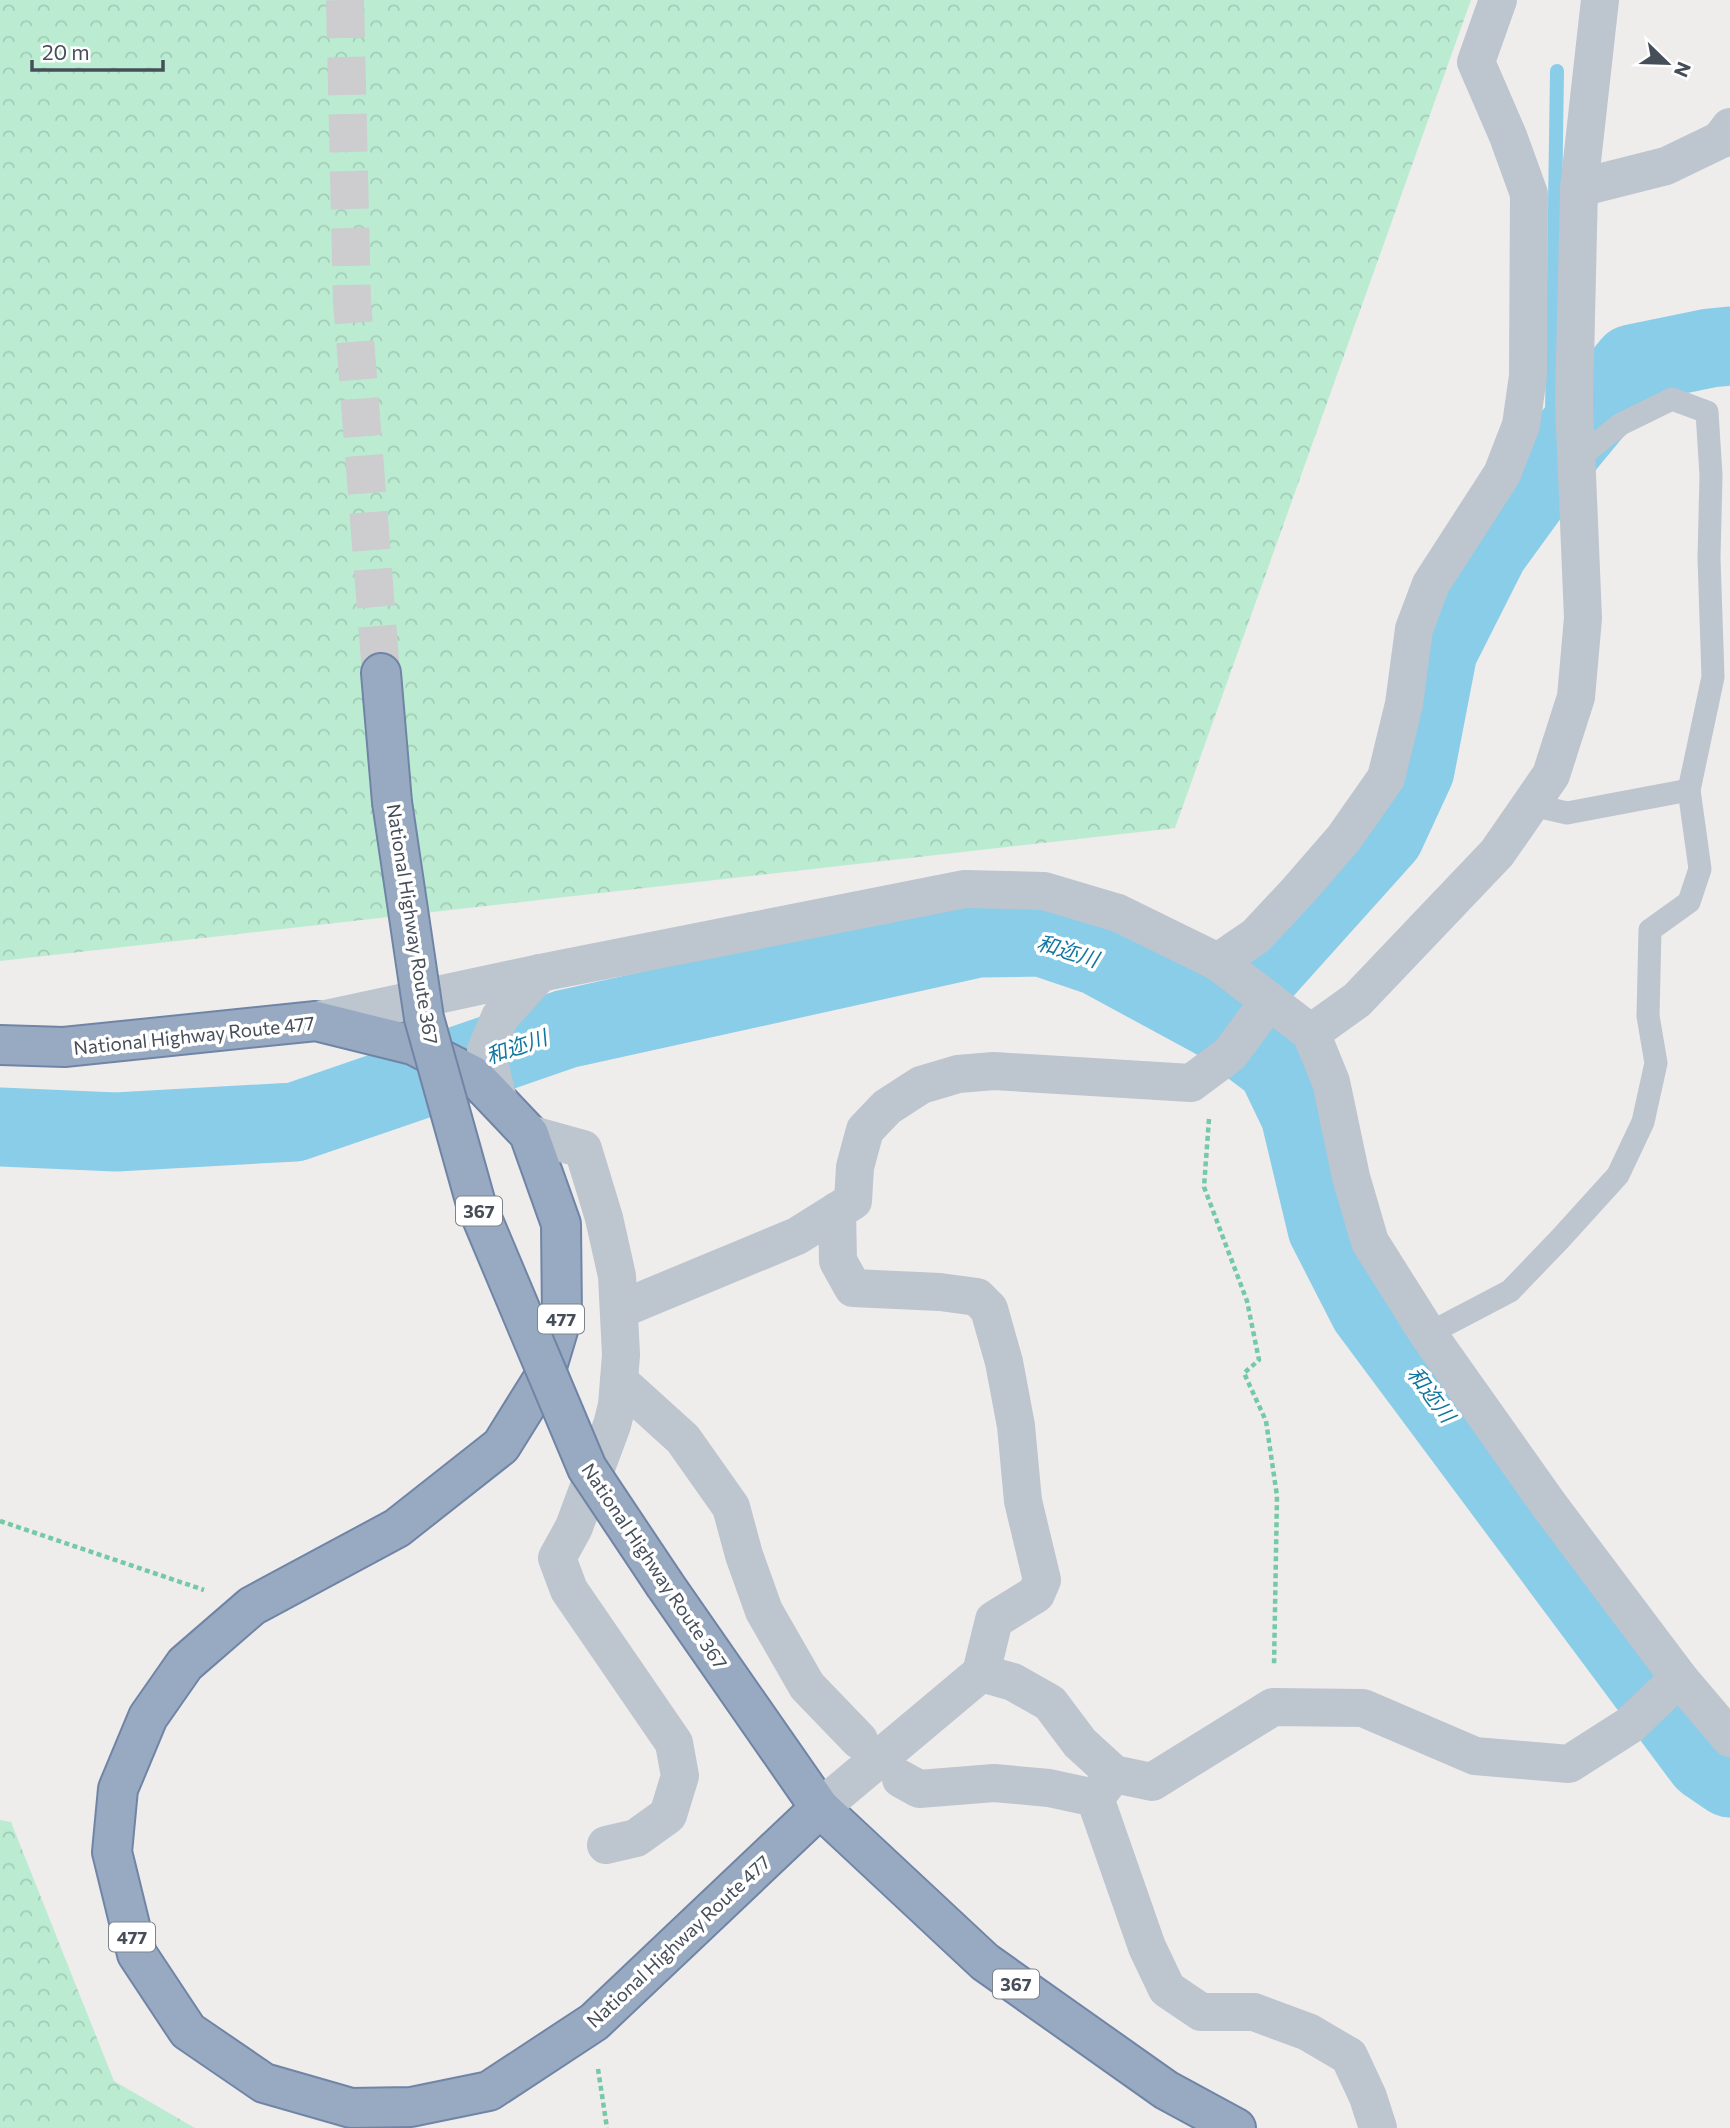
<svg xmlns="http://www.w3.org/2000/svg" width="1730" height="2128" font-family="Commissioner,'Noto Sans JP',sans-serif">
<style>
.forest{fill:url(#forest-crowns)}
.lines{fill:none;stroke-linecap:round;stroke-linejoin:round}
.stream{stroke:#89cde8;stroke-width:14}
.river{stroke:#89cde8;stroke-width:79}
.trunk-tunnel{stroke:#cdcccf;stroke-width:38;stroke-dasharray:38 19;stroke-linecap:butt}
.trunk-casing{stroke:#7085a6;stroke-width:42}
.path{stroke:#74c9a6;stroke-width:4.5;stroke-dasharray:5 3.5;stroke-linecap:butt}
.service{stroke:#bdc5ce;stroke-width:23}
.minor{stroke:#bdc5ce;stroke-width:38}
.tertiary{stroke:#bdc5ce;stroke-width:38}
.trunk{stroke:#98aac2;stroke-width:38}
.trunk-bridge-casing{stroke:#7085a6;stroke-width:42;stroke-linecap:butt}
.trunk-bridge{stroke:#98aac2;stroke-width:38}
.labels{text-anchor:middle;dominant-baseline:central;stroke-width:7;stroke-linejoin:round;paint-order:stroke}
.shield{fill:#fff;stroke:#7d838b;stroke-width:2}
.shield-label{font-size:18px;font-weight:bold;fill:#454e59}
.street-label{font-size:19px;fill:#454e59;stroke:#fff}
.water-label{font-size:21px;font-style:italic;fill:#1177a1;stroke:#fff}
</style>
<defs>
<pattern id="forest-crowns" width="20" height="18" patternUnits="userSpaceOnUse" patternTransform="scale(1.75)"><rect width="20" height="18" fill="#bbecd2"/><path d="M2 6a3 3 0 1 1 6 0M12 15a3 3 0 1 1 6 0" fill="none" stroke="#a2ccb7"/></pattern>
</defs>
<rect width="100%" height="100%" fill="#efecec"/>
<g class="forest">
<polygon points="0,0 1471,0 1175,828 0,961"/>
<polygon points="0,1820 11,1822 114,2081 195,2128 0,2128"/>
</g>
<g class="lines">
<polyline class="stream" points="1535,487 1552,414 1557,71"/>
<g class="river">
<polyline points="1218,1021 1385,835 1415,770 1438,651 1489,550 1566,444 1632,364 1710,348 1730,346"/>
<polyline points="0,1127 116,1132 295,1122 566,1029 978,938 1042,937 1098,956 1218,1021 1276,1065 1300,1115 1327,1228 1369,1310 1705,1761 1730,1778"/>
</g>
<polyline class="trunk-tunnel" points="345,0 352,301 381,673"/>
<g class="trunk-casing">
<g id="trunk">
<polyline points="381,673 392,802"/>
<polyline points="0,1045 64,1047 316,1021 413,1045 474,1076 529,1134 561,1224 562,1317 544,1377 501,1446 397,1528 252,1606 185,1664 148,1717 118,1789 112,1852 137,1954 188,2031 264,2083 351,2108 411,2107 489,2091 594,2022 820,1808"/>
<polyline points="665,1585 820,1808 985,1962 1166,2090 1236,2128"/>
</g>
</g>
<g class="path">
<polyline points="1209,1119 1204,1187 1247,1301 1259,1360 1244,1373 1266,1421 1277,1496 1274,1666"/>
<polyline points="0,1521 204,1590"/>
<polyline points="598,2069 607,2128"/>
</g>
<g class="service">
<polyline points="1532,805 1567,813 1689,790"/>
<polyline points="1428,1334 1510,1291 1560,1239 1618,1175 1643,1122 1656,1063 1648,1016 1650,930 1689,902 1700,869 1689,790 1713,677 1709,558 1711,475 1707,412 1672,399 1621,424 1577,459"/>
</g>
<g class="minor">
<polyline points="1579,188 1666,166 1720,140 1730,127"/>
<polyline points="753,931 965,889 1044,891 1118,913 1218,962 1311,1033 1331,1082 1351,1177 1370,1242 1428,1334 1549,1505 1679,1678 1730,1738"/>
<polyline points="1218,962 1256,936 1298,891 1344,838 1386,778 1404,704 1414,629 1431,584 1502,474 1521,425 1528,376 1529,194 1508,136 1476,62 1498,0"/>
<polyline points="1311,1033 1357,1000 1497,853 1551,775 1576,697 1583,618 1574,403 1579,188 1600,0"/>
<polyline points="498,1100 486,1050 500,1017 540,973"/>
<polyline points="529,1134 583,1149 604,1218 617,1276 621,1355 617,1405 612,1425 574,1527 557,1558 569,1590 674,1743 680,1776 668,1815 636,1838 606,1845"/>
<polyline points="837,1211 838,1261 853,1288 940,1292 977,1297 989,1309 1004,1362 1016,1426 1023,1501 1042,1580 1036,1594 994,1620 981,1673"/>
<polyline points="619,1310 797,1236 853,1201 855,1167 865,1130 887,1107 921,1085 958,1074 994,1071 1191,1083 1230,1054 1269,1001"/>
<polyline points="619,1381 683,1439 731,1507 744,1555 764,1611 807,1686 859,1740"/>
<polyline points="1114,1774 1095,1798 1147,1947 1167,1989 1201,2012 1254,2012 1308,2032 1349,2056 1368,2097 1378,2128"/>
<polyline points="901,1779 919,1789 994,1783 1049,1788 1095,1798"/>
<polyline points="820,1808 981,1673 1013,1682 1050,1703 1080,1743 1114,1774 1152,1782 1273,1707 1363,1708 1475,1756 1569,1764 1630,1725 1679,1678"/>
</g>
<polyline class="tertiary" points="316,1021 540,973 753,931"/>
<use href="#trunk" class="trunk"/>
<g class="trunk-bridge-casing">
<polyline id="trunk-bridge" points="392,802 424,1018 476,1204 587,1468 665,1585"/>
</g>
<use href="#trunk-bridge" class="trunk-bridge"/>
</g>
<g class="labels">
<g class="shield">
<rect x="456" y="1196.5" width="46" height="29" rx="5"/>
<rect x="538" y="1304.5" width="46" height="29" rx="5"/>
<rect x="109" y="1922.5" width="46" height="29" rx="5"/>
<rect x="993" y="1969.5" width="46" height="29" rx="5"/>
</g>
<g class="shield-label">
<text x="479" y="1211">367</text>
<text x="561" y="1319">477</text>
<text x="132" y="1937">477</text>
<text x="1016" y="1984">367</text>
</g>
<g class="street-label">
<text transform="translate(413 924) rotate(81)">National Highway Route 367</text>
<text transform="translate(194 1035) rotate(-6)">National Highway Route 477</text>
<text transform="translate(655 1566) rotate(56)">National Highway Route 367</text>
<text transform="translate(678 1941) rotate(-43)">National Highway Route 477</text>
</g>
<g class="water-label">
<text transform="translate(1068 950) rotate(17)">和迩川</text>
<text transform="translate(516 1046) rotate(-19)">和迩川</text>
<text transform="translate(1432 1394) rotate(53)">和迩川</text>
</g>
</g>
<g transform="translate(1667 63) rotate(113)" stroke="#ffffff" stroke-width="5" paint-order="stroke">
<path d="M0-5L12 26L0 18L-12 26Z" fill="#454e59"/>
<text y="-10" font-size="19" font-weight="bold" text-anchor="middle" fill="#454e59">N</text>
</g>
<path d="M32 60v10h131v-10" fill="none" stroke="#454e59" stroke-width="3.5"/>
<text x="42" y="60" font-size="21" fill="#454e59" stroke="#ffffff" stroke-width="5" paint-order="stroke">20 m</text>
</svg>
